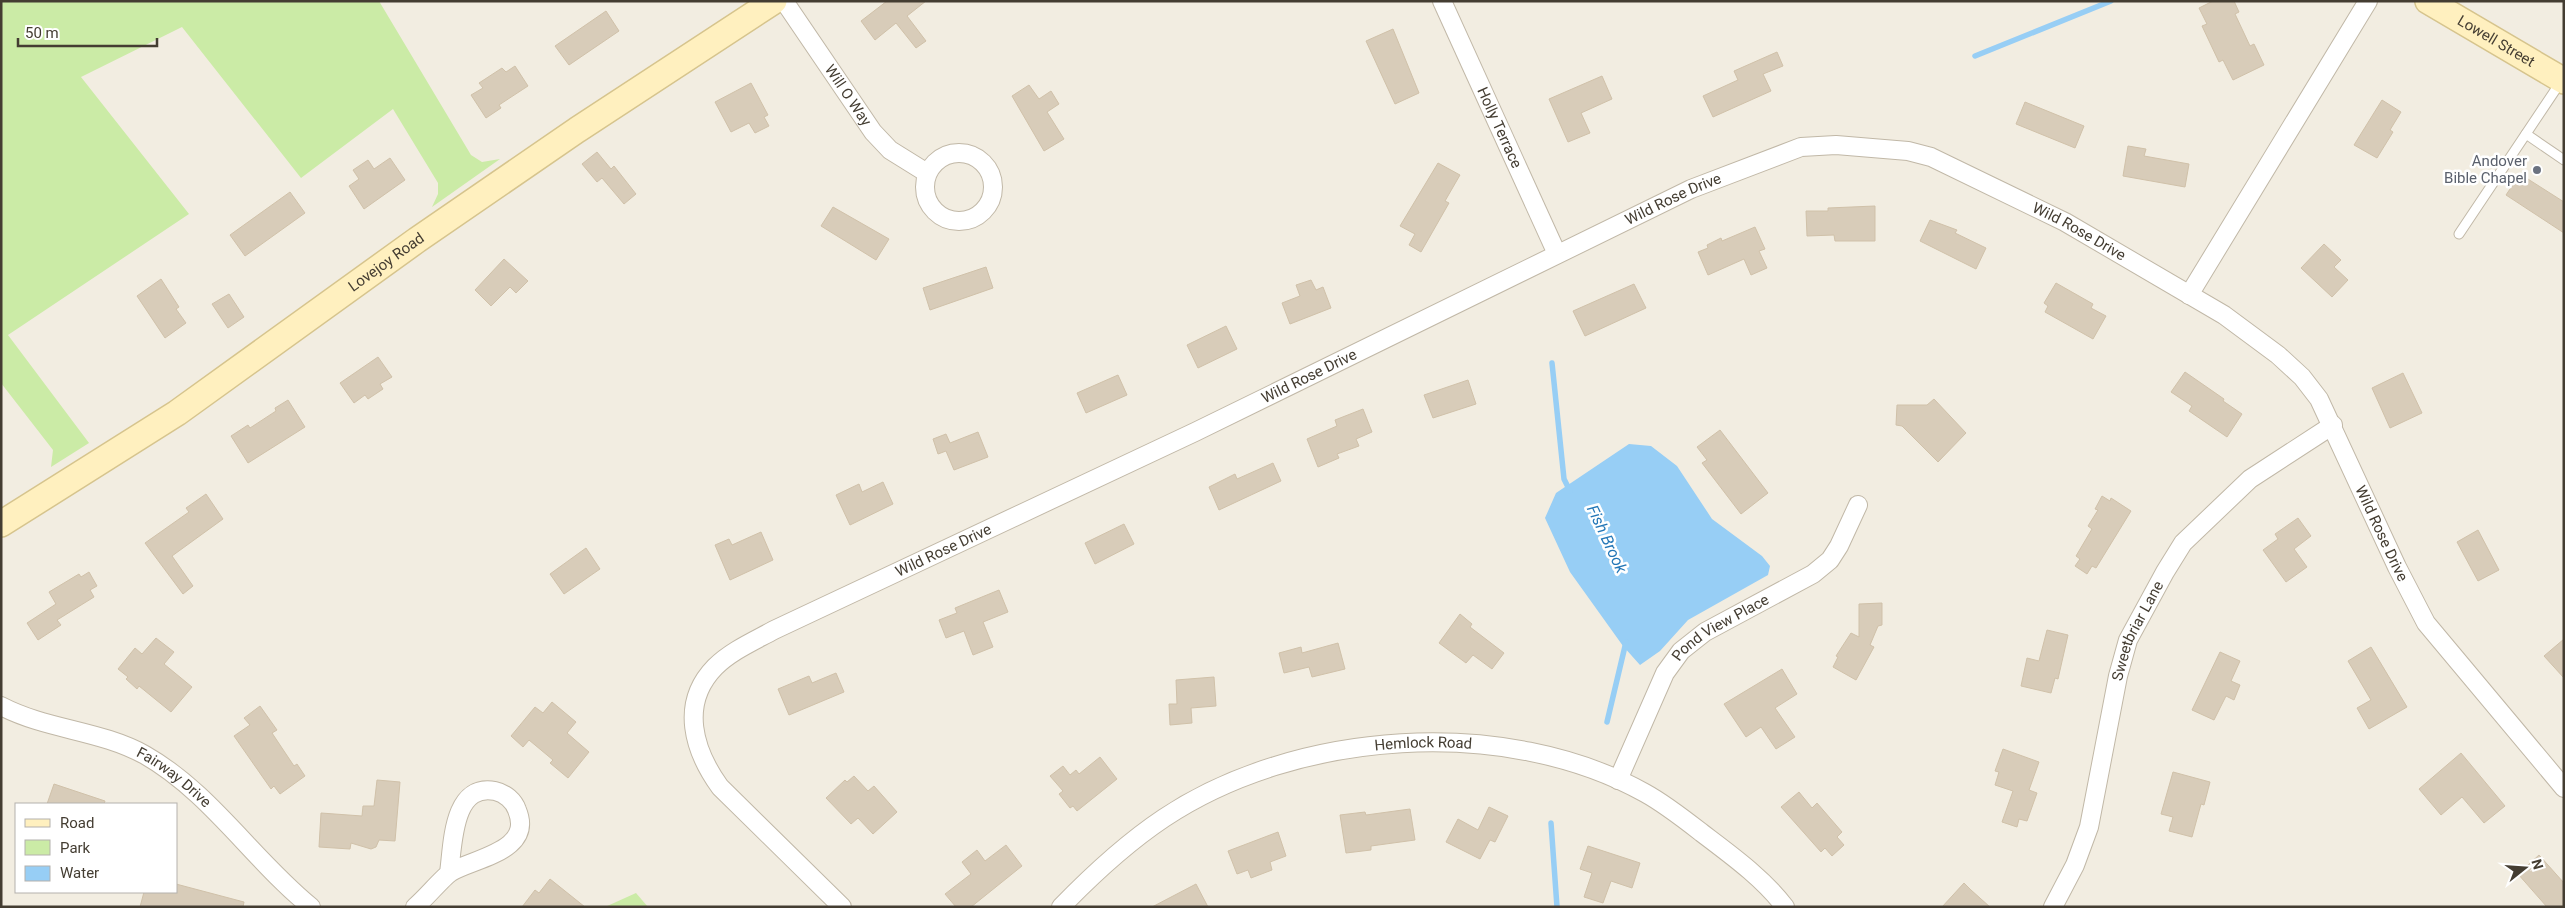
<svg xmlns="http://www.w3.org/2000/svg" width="2565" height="908" font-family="Roboto,sans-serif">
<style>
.green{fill:#cbeba6}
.water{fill:#97cef5}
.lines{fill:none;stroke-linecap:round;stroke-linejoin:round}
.stream{stroke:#97cef5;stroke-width:5.5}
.building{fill:#d8ccb9;stroke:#d0c1a9}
.service-casing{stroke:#c1b8a7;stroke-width:11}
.minor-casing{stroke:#c1b8a7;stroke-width:20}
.secondary-casing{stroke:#d6c48d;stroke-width:28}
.service{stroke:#fff;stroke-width:9}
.minor{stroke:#fff;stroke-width:18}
.secondary{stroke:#fff0bf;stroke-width:25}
.worship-dot{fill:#6b7280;stroke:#fff;stroke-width:2}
.labels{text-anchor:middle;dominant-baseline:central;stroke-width:5;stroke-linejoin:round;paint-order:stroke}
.street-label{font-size:15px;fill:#443d32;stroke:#fff}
.worship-label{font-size:15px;fill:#5b616d;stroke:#fff;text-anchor:end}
.water-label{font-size:16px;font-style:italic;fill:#2477b7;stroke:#fff}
</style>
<rect width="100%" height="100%" fill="#f2ede1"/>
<g class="green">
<polygon points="1,1 379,1 471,155 482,162 500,159 432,207 438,194 438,183 393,109 301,178 182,27 81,77 189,214 8,335 89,443 51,467 53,450 1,383"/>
<polygon points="636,893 648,907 605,907"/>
</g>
<polygon class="water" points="1629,444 1651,446 1677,466 1712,519 1762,556 1770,566 1768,575 1688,620 1660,651 1640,665 1623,646 1570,572 1545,518 1556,493"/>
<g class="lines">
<g class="stream">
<polyline points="1975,56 2111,1"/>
<polyline points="1552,363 1564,479 1570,491"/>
<polyline points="1607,722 1626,642"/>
<polyline points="1551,823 1557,907"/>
</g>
</g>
<g class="building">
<polygon points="887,1 926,1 907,16 926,41 916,48 896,23 875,40 861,21"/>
<polygon points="2213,1 2234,1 2239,12 2235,14 2250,46 2254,44 2264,65 2233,80 2223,60 2219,62 2202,26 2207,24 2199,8"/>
<polygon points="606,11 619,31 569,65 555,46"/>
<polygon points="1393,29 1419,93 1395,104 1366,41"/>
<polygon points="1777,52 1783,66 1763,74 1771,91 1713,117 1703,96 1738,80 1734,71"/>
<polygon points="515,66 528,86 499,105 501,108 486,118 471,95 483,88 479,83 502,68 506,72"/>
<polygon points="1602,76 1612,99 1581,113 1590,133 1568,142 1549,99"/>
<polygon points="751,83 768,115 764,117 769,126 755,133 749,123 731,132 715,102"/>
<polygon points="1029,85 1039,99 1051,91 1059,104 1047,112 1064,139 1044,151 1012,96"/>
<polygon points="2382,100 2401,112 2390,130 2393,132 2377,158 2354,145"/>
<polygon points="2025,102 2084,126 2075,148 2016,124"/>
<polygon points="2128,146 2146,149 2144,156 2189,164 2185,187 2123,176"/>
<polygon points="597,152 611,169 614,166 636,194 624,204 602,178 597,182 582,164"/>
<polygon points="390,158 405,180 364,209 349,186 359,179 353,170 368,160 374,169"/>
<polygon points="1438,163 1460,175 1445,201 1449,203 1421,252 1409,245 1415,234 1400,226"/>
<polygon points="2520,174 2564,202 2564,233 2506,195"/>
<polygon points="290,192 305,213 245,256 230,235"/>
<polygon points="1875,206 1875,241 1835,241 1834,235 1807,236 1806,211 1828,211 1828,208"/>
<polygon points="833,207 889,239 876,260 821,226"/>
<polygon points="1930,220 1957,230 1955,233 1986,248 1976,269 1920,241"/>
<polygon points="1755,227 1765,249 1759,251 1767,268 1751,275 1744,259 1708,275 1698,252 1708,248 1707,245 1721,238 1722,241"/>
<polygon points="2324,244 2341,260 2334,267 2348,280 2332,297 2301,268"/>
<polygon points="504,259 528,281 516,293 510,287 491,306 475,290"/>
<polygon points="986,267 993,288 930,310 923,288"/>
<polygon points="161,279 179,307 176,309 186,323 165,338 137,296"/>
<polygon points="1311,280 1316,290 1323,287 1331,308 1290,324 1282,303 1300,296 1296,285"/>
<polygon points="2056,283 2093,304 2091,308 2106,316 2093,339 2045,312 2048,306 2044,303"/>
<polygon points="1634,284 1646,308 1585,336 1573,311"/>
<polygon points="229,294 244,317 228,328 212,304"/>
<polygon points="1226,326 1237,349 1198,368 1187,345"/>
<polygon points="378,357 392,377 380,384 383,389 368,399 365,395 354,403 340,383"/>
<polygon points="2185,372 2224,399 2223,401 2242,414 2227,437 2189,411 2192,406 2171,392"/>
<polygon points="2403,373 2422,413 2390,428 2372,388"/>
<polygon points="1118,375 1127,395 1086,413 1077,393"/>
<polygon points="1468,380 1476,404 1433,418 1424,395"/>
<polygon points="1934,399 1966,433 1938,462 1902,426 1896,425 1897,405 1927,405"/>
<polygon points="288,400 305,427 248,463 231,436 248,425 250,428 276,411 275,408"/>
<polygon points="1363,409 1372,432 1356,439 1359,446 1337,454 1339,458 1318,467 1307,439 1337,426 1335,420"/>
<polygon points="1720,430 1768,493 1741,514 1702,463 1707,460 1697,447"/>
<polygon points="978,432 988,457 954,470 946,451 938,454 933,439 946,434 950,443"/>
<polygon points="1273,463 1281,481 1219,510 1209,487 1235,474 1237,479"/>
<polygon points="883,482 893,504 850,525 836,495 859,484 862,492"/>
<polygon points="206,494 223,519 172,556 193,586 183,594 145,543 189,512 186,508"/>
<polygon points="2102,496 2110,501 2111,498 2131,511 2096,568 2092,566 2087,574 2075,566 2080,559 2076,556 2092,529 2088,526 2098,510 2095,509"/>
<polygon points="2298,518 2311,536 2294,549 2307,567 2286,582 2263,550 2278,539 2275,534"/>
<polygon points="1124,524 1134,544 1095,564 1085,543"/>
<polygon points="2478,530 2499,570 2478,581 2457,542"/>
<polygon points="761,532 773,560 730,580 715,545 729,539 732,545"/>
<polygon points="586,548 600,569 564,594 550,574"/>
<polygon points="89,572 97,586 90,590 94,597 57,620 61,625 38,640 27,623 56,604 49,592 79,574 81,577"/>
<polygon points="999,590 1008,612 983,622 993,647 973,655 964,631 946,638 939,620 957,613 955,608"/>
<polygon points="1882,603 1882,625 1878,626 1870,645 1874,647 1856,680 1833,667 1838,657 1836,656 1851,633 1859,637 1859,604"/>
<polygon points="1460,614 1472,624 1470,627 1504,653 1492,669 1473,655 1466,663 1439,643"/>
<polygon points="2047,630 2068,635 2058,679 2055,678 2051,693 2021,686 2027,658 2039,661"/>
<polygon points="156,638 174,652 164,664 192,687 171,712 139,686 137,689 126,679 128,677 118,669 135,648 142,654"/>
<polygon points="2564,639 2564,678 2544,656"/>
<polygon points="1338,643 1345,669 1312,677 1309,667 1284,673 1279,653 1301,647 1302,653"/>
<polygon points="2371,647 2407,707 2369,729 2357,708 2371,700 2348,661"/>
<polygon points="2220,652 2240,661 2231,681 2240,685 2234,700 2226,696 2214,720 2192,710"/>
<polygon points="1782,669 1797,694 1775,708 1795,737 1776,749 1761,727 1746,737 1724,704"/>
<polygon points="836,673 844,692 789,715 778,689 809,676 812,683"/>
<polygon points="1214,677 1216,706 1191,708 1192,723 1170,725 1169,704 1177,704 1176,680"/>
<polygon points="552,702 576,722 567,733 589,752 568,778 550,763 553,760 529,740 523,747 511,736 535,707 543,713"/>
<polygon points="260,706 277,730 272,733 294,766 297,764 305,776 280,794 274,786 271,789 234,736 250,725 244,718"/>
<polygon points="2003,749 2039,762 2029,790 2037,793 2027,821 2019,819 2017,827 2002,822 2013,791 1995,785 1999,772 1995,771"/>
<polygon points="2461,753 2505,806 2484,823 2462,797 2441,815 2419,789"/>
<polygon points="1100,757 1117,779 1077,811 1073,806 1070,808 1059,794 1063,791 1050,776 1063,766 1070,775 1076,770 1079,774"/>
<polygon points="2173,772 2210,782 2204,805 2201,804 2192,837 2169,831 2173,817 2161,814"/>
<polygon points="854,776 868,791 874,786 897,812 873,834 858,818 851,824 826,798 845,780 847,782"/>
<polygon points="377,780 400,782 395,841 379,840 376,847 371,849 351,843 350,849 319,847 321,813 362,816 363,806 374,806"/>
<polygon points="54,784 105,801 104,804 47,804"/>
<polygon points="1799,792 1812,808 1817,803 1842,832 1837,837 1844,845 1832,856 1825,848 1821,852 1781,807"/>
<polygon points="1489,807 1508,816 1495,842 1490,840 1480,859 1446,842 1458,819 1478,830"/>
<polygon points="1410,809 1415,840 1371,846 1371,850 1346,853 1340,815 1365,812 1366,815"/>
<polygon points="1278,832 1286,856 1270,862 1272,870 1251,878 1248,870 1237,874 1228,851"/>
<polygon points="1006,845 1022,866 971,907 956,907 945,894 971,874 962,862 977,850 985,861"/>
<polygon points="1588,846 1640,863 1632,888 1611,881 1603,903 1584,897 1592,873 1580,869"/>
<polygon points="2539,855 2564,883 2564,907 2547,907 2518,874"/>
<polygon points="550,879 585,907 522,907 535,890 539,893"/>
<polygon points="1964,883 1971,890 1990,907 1942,907"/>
<polygon points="176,884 244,902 243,907 140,907 144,892 176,892"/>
<polygon points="1196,884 1208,907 1152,907"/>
</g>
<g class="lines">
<g class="service-casing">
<g id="service">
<polyline points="2526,134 2564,160"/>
<polyline points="2459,234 2562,80"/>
</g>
</g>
<g class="minor-casing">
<g id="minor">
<path id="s1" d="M784,1L873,132L890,150L927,173"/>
<path id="s2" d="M1442,1L1557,254"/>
<circle cx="959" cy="187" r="34"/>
<polyline points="2189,295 2368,1"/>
<path id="s3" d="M1,706C47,730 100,730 145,755C210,792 253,860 311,907"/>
<path id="s4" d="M1618,780L1665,673L1681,651L1705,632L1813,574L1830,560L1839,546L1858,505"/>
<path d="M415,907C425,899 443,877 451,872C475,858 534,851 517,810C514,801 505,793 495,791C452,783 453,845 449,873"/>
<path id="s5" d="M842,907L720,787C694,751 679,704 715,667C731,651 754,641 774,630L1195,432L1691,189L1801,147L1836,145L1908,151L1931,157L2065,222L2224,315L2278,355L2302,377L2319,399L2397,567L2426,623L2564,788"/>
<path id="s6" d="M1061,907C1093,874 1125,844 1164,818C1296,730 1505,715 1645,793C1665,804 1684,819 1702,833C1731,855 1763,878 1785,907"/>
<path id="s7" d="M2053,907L2075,865L2089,827L2118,676L2128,640L2165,572L2183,543L2250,479L2333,425"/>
</g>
</g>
<g class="secondary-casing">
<g id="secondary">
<path id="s8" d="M2428,1L2564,81"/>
<path id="s9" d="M1,524L177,413L417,240L577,130L774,1"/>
</g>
</g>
<use href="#service" class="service"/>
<use href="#minor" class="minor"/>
<use href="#secondary" class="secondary"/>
</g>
<circle class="worship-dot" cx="2537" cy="170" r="5"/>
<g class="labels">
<g class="street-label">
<text stroke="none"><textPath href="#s8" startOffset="79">Lowell Street</textPath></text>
<text stroke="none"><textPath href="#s1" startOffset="114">Will O Way</textPath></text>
<text stroke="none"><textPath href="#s2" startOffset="139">Holly Terrace</textPath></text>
<text stroke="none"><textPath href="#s5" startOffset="1370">Wild Rose Drive</textPath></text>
<text stroke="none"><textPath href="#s5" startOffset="1805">Wild Rose Drive</textPath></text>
<text stroke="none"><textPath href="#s9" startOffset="466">Lovejoy Road</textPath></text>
<text stroke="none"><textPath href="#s5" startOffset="965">Wild Rose Drive</textPath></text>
<text stroke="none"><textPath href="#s5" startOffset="2248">Wild Rose Drive</textPath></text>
<text stroke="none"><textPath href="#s5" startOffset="560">Wild Rose Drive</textPath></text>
<text stroke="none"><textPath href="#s4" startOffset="190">Pond View Place</textPath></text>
<text stroke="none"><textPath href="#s7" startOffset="291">Sweetbriar Lane</textPath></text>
<text stroke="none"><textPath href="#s6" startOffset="410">Hemlock Road</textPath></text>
<text stroke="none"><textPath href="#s3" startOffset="189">Fairway Drive</textPath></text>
</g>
<g class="worship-label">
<text x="2527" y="161">Andover<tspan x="2527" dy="17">Bible Chapel</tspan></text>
</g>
<g class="water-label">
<text transform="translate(1607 539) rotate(65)">Fish Brook</text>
</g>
</g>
<rect width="2565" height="908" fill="none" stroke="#443d32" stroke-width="5"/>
<rect x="15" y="803" width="162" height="90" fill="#ffffff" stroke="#b4b1ad"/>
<rect x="25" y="819" width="25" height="8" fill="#fff0bf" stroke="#b4b1ad"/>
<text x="60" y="828" font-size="15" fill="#443d32">Road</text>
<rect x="25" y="840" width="25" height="15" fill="#cbeba6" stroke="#b4b1ad"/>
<text x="60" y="853" font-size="15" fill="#443d32">Park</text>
<rect x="25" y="866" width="25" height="15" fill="#97cef5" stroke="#b4b1ad"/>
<text x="60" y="878" font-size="15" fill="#443d32">Water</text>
<g transform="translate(2525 868) rotate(73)" stroke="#ffffff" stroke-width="4" paint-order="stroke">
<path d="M0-4L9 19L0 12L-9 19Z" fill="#443d32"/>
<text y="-8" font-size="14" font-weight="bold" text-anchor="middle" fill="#443d32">N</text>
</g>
<path d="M18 38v8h139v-8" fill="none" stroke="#443d32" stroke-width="2.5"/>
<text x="25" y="38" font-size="15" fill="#443d32" stroke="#ffffff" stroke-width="4" paint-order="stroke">50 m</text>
</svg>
